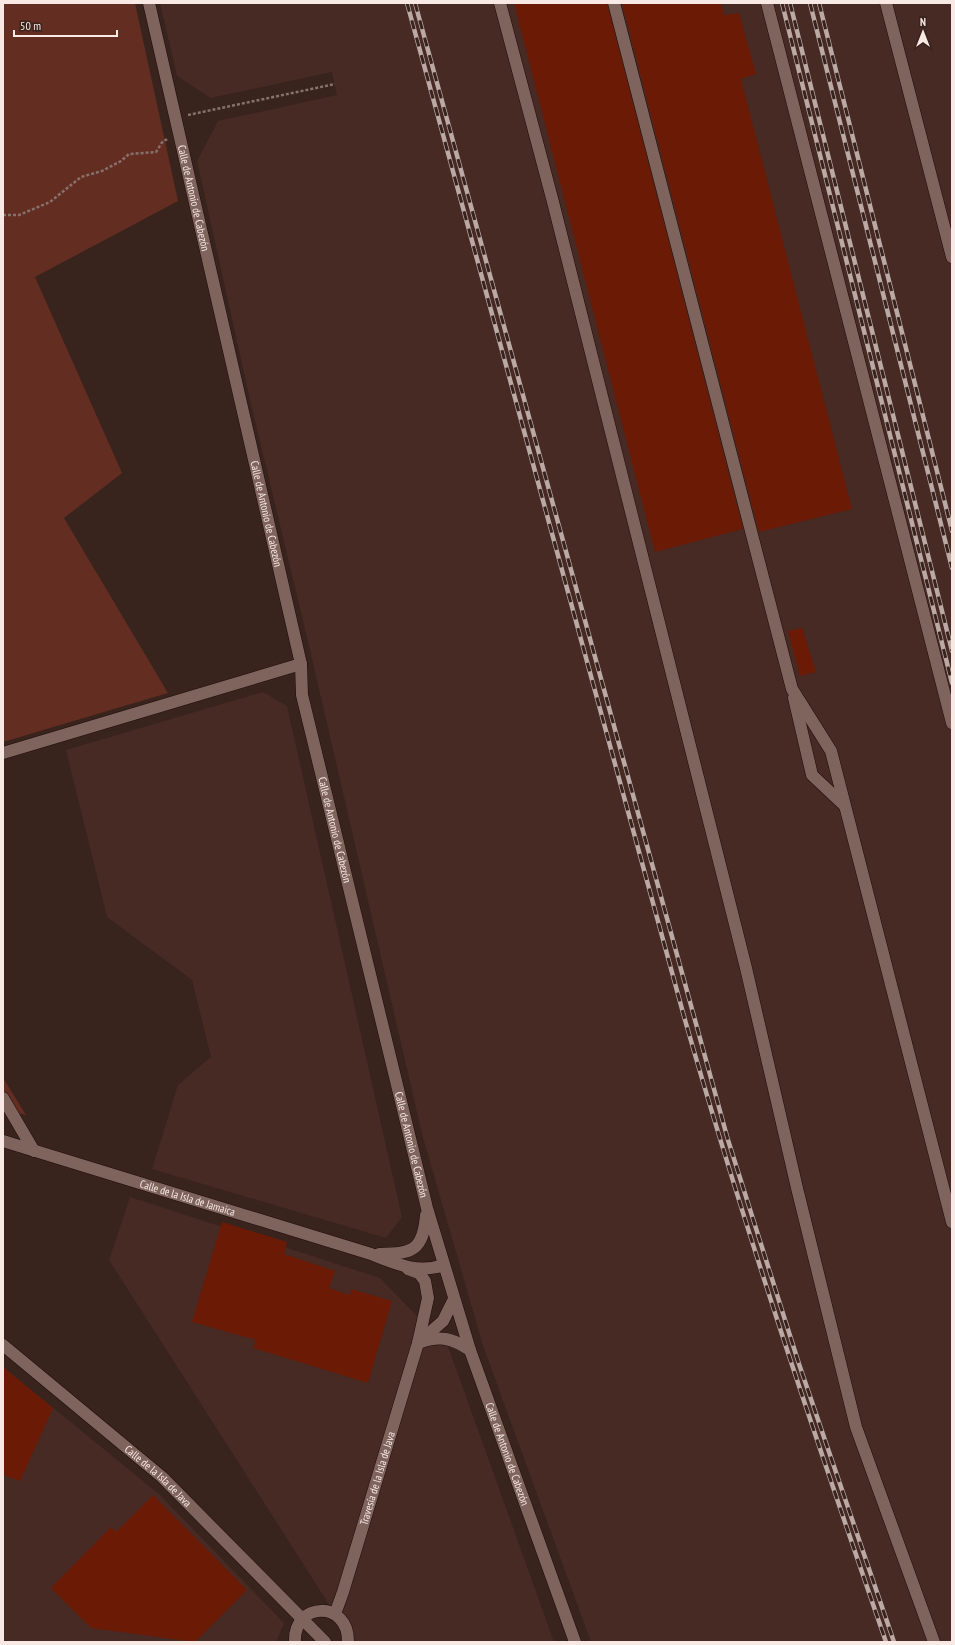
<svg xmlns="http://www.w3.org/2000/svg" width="955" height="1645" font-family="'PT Sans Narrow',sans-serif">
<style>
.built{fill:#472a23}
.green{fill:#642d21}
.building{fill:#6b1a06}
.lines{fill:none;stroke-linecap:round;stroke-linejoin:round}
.minor-casing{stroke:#1f0b07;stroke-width:13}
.path{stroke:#86726d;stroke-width:2.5;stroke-dasharray:3 2;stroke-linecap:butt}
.minor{stroke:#7e645d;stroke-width:12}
.rail-casing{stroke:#bba9a5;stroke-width:4.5}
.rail{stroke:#39231d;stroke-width:3;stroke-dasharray:9;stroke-linecap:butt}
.labels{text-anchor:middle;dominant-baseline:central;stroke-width:4;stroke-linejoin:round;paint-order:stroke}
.street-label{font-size:11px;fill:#f9e9e5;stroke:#39231d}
</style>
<rect width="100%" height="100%" fill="#39231d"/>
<g class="built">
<polygon points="160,3 952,3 952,1642 591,1642 483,1346 422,1134 310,650 251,404 197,161 218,121 337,95 332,72 211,98 177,76"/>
<polygon points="263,692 287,706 402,1217 386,1238 152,1169 178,1085 211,1057 192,980 107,917 66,750"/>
<polygon points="130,1197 380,1278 449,1349 554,1642 356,1642 346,1631 109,1260"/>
<polygon points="3,1367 159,1494 284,1623 276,1642 16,1642 3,1640"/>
</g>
<g class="green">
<polygon points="3,3 135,3 178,201 35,277 122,473 64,518 168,693 3,742"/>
<polygon points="3,1078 26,1115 3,1109"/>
</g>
<g class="building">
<polygon points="514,3 607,3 743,529 655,552"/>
<polygon points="622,3 721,3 724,15 739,13 756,74 741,79 852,509 759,532"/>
<polygon points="802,628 816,672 800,676 788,631"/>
<polygon points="222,1222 287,1242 284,1254 335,1271 329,1288 350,1295 351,1289 392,1301 368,1383 253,1348 256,1340 192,1322"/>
<polygon points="3,1367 53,1408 20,1481 3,1475"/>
<polygon points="153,1495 247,1590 195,1642 91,1628 51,1588 111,1527 116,1532"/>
</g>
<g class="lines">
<g class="minor-casing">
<g id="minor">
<path id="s1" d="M149,3L301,664L302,695L427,1208L470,1350L575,1642"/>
<polyline points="500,3 553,202 746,968 797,1188 856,1427 934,1642"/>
<polyline points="614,3 792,689 831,751 952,1222"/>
<polyline points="767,3 952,723"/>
<polyline points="886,3 952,257"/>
<polyline points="794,698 812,775 845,806"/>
<polyline points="3,753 301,664"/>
<polyline points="3,1098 34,1151"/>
<path id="s2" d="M3,1141L371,1254C396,1264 418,1274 444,1265"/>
<path d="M379,1254C413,1254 423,1250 426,1215"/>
<path d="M421,1342C442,1335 453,1339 470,1350"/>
<polyline points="418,1343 443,1321 454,1299"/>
<path id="s3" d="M3,1345L162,1477L325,1642"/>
<path id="s4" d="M335,1614L343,1592L418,1343L428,1298L425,1281L419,1273L408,1269"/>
<path d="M295,1642C293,1601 349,1600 348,1642"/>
</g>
</g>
<g class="path">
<polyline points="188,115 335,84"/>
<polyline points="3,215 19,215 50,202 81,177 102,171 121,161 129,154 156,152 163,141 168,139"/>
</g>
<use href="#minor" class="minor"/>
<g class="rail-casing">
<g id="rail">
<path d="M407,3L685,1020C745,1230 815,1436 886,1642"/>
<polyline points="415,3 728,1140 799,1364 894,1642"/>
<polyline points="782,3 952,683"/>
<polyline points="790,3 952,651"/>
<polyline points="810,3 952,568"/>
<polyline points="819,3 952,531"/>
</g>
</g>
<use href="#rail" class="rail"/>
</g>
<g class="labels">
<g class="street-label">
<text stroke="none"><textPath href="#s1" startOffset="200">Calle de Antonio de Cabezón</textPath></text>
<text stroke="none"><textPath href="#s1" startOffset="524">Calle de Antonio de Cabezón</textPath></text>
<text stroke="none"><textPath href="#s1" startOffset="848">Calle de Antonio de Cabezón</textPath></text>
<text stroke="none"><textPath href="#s1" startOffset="1172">Calle de Antonio de Cabezón</textPath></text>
<text stroke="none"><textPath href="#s2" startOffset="193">Calle de la Isla de Jamaica</textPath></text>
<text stroke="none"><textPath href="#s1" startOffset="1496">Calle de Antonio de Cabezón</textPath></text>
<text stroke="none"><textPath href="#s3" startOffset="203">Calle de la Isla de Java</textPath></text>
<text stroke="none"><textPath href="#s4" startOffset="142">Travesía de la Isla de Java</textPath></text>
</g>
</g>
<rect width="955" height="1645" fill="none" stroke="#f9e9e5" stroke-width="8"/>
<g transform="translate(923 32)" stroke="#39231d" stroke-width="3" paint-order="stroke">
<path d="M0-3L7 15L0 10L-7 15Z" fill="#f9e9e5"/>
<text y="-6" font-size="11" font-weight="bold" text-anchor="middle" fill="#f9e9e5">N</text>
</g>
<path d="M14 30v6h103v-6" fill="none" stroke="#f9e9e5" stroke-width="2"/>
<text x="20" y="30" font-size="12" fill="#f9e9e5" stroke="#39231d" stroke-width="3" paint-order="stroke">50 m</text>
</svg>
